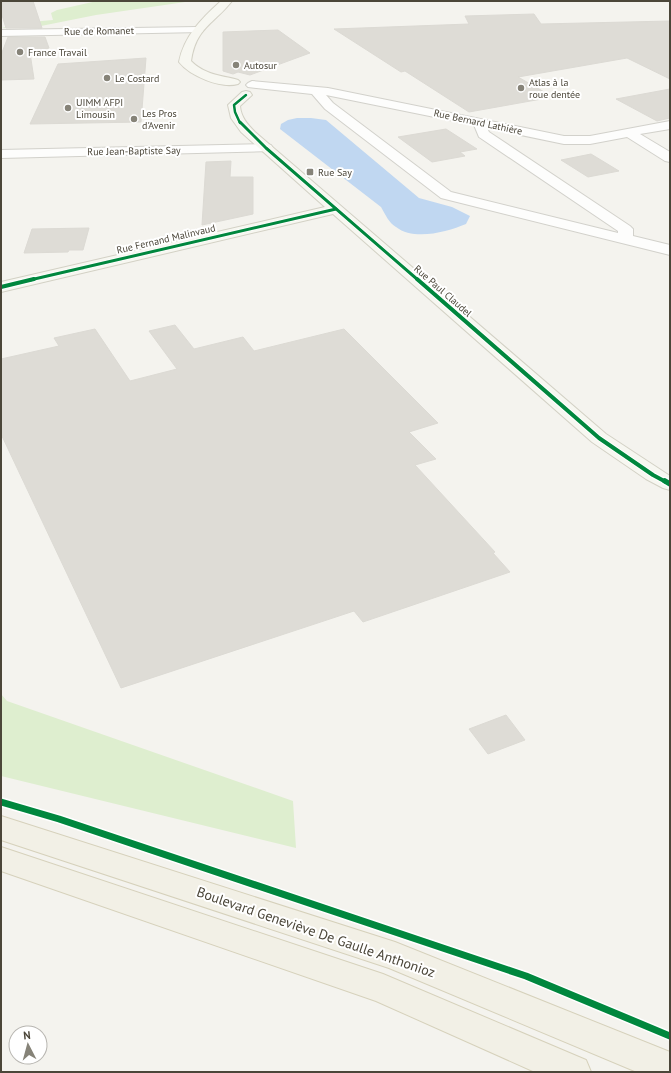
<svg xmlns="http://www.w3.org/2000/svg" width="671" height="1073" font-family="'PT Sans',sans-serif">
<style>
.green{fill:#deeecf}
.water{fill:#c0d7f1}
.building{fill:#dedcd6;stroke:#dcdad4}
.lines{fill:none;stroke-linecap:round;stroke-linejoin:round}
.street-casing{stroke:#d2d1cb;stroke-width:2}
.secondary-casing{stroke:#d3d1c5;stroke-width:2}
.primary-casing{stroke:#d6d1bb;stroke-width:2}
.street{fill:#fdfdfc;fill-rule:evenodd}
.secondary{fill:#f7f7f1;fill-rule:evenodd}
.primary{fill:#f2f0e6;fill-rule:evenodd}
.cycleway-far4-casing{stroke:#fff;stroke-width:4}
.cycleway-far3-casing{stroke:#fff;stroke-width:4.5}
.cycleway-far2-casing{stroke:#fff;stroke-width:6}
.cycleway-far1-casing{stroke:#fff;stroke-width:8}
.cycleway-casing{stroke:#fff;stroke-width:10}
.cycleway-far4{stroke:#00873e;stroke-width:2.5}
.cycleway-far3{stroke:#00873e;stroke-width:3}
.cycleway-far2{stroke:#00873e;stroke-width:4}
.cycleway-far1{stroke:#00873e;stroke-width:5.5}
.cycleway{stroke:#00873e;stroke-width:7}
.poi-dot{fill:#868378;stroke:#fff;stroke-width:1.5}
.labels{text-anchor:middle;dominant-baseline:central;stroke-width:4;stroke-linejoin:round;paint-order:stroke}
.far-street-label{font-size:10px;fill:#4b4639;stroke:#fff}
.far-poi-label{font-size:10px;fill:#4b4639;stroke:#fff;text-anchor:start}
.near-street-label{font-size:14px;fill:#4b4639;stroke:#fff}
</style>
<rect width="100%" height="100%" fill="#f4f3ee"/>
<g class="green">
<polygon points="97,1 192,1 96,15 31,28 2,28 20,23 53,20 51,13 57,10"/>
<polygon points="1,694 7,701 293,801 296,848 1,776"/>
</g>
<path class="water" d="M297,118H311L326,120L419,198L452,207L470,216L466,224C447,232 414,241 396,227C389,223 385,214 381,207L280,129L281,124L288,120Z"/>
<g class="building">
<polygon points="1,1 33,1 42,28 6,28 1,12"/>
<polygon points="534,14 541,24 670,21 670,79 627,58 518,77 553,97 469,112 405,71 401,72 334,29 469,24 465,16"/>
<polygon points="278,30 310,53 250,75 238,72 233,74 223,71 223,32"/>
<polygon points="8,37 45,37 49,48 30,53 34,79 1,80 1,55"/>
<polygon points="146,58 141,122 30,124 58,64"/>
<polygon points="670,89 670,118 657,121 616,99"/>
<polygon points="446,129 477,149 460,152 465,156 432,162 398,137"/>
<polygon points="591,154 619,171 588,177 561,160"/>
<polygon points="231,161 230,177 253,177 253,214 202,225 206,162"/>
<polygon points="89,228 83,250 69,250 68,252 24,253 32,229"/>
<polygon points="175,325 194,349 243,337 254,351 344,329 438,423 409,432 436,459 415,465 495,552 493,553 510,572 363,622 354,611 121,688 1,434 1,359 59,346 54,338 95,329 130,381 177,369 149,331"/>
<polygon points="506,715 525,740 488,754 469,729"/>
</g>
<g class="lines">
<g class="street-casing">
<g id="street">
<polygon points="198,27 202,28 203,30 202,32 1,36 1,30"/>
<path d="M252,81L328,88L564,136H590L670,121V129L640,134L670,152V162L665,161L627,137L590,144H564L487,128L489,132L630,226L633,229V236L670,245V255L441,198L325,109L312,94L248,87L246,85L248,83ZM326,95L474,125L479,137L618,231V233L451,192L333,103Z"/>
<polygon points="266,144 271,145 273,148 271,151 1,158 1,150"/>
</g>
</g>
<g class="secondary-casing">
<g id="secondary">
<path d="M221,1H232C214,24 196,27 191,61C205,75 220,75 238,80L240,82L238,84C221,89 190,76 179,62C184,36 202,18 221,1Z"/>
<path d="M246,91L250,92L252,95L240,106C241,117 247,124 255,132L606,434L670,476V490L663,488L646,479L592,442L333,214L1,292V282L325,207L241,132L231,118L228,105L242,92Z"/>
</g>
</g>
<g class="primary-casing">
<g id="primary">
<polygon points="1,816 395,942 670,1052 670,1072 637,1072 389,968 1,840"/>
<polygon points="1,847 383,974 586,1060 591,1072 535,1072 376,1001 1,871"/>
</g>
</g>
<use href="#street" class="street"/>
<use href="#secondary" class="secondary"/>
<use href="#primary" class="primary"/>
<g class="cycleway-far4-casing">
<polyline id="cycleway-far4" points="240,123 235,112 234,105 246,95"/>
</g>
<g class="cycleway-far3-casing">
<g id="cycleway-far3">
<polyline points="240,122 266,148 418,280"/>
<polyline points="30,280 336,209"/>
</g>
</g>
<g class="cycleway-far2-casing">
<g id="cycleway-far2">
<polyline points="417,279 599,438 653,475 666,482"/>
<polyline points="1,287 34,279"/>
</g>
</g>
<g class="cycleway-far1-casing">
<polyline id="cycleway-far1" points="665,481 670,484"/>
</g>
<g class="cycleway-casing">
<polyline id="cycleway" points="1,802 59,819 526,976 670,1036"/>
</g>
<use href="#cycleway-far4" class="cycleway-far4"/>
<use href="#cycleway-far3" class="cycleway-far3"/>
<use href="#cycleway-far2" class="cycleway-far2"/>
<use href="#cycleway-far1" class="cycleway-far1"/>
<use href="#cycleway" class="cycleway"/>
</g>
<g class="poi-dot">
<circle cx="20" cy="52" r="4"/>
<circle cx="236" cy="65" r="4"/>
<circle cx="107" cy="78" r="4"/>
<circle cx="521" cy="88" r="4"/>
<circle cx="68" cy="108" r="4"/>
<circle cx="134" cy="119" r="4"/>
<rect x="306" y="168" width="8" height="8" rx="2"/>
</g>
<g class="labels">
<g class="far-street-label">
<text transform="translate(99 31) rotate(-1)">Rue de Romanet</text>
<text transform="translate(478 122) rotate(12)">Rue Bernard Lathière</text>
<text transform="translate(134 151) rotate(-1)">Rue Jean-Baptiste Say</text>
<text transform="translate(166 239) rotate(-13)">Rue Fernand Malinvaud</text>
<text transform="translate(443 291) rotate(41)">Rue Paul Claudel</text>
</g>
<g class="far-poi-label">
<text x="28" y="52">France Travail</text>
<text x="244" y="65">Autosur</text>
<text x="115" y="78">Le Costard</text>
<text x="529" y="82">Atlas à la<tspan x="529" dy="12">roue dentée</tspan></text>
<text x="76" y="102">UIMM AFPI<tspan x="76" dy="12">Limousin</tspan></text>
<text x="142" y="113">Les Pros<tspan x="142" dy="12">d'Avenir</tspan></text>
<text x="318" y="172">Rue Say</text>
</g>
<g class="near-street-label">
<text transform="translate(316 932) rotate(19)">Boulevard Geneviève De Gaulle Anthonioz</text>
</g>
</g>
<rect width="671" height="1073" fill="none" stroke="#4b4639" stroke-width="4"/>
<g transform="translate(28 1045) rotate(354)"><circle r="19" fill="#ffffff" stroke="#b7b5b0"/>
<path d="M0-3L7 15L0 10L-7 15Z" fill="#868378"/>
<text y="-6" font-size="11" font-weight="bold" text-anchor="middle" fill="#4b4639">N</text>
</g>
</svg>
